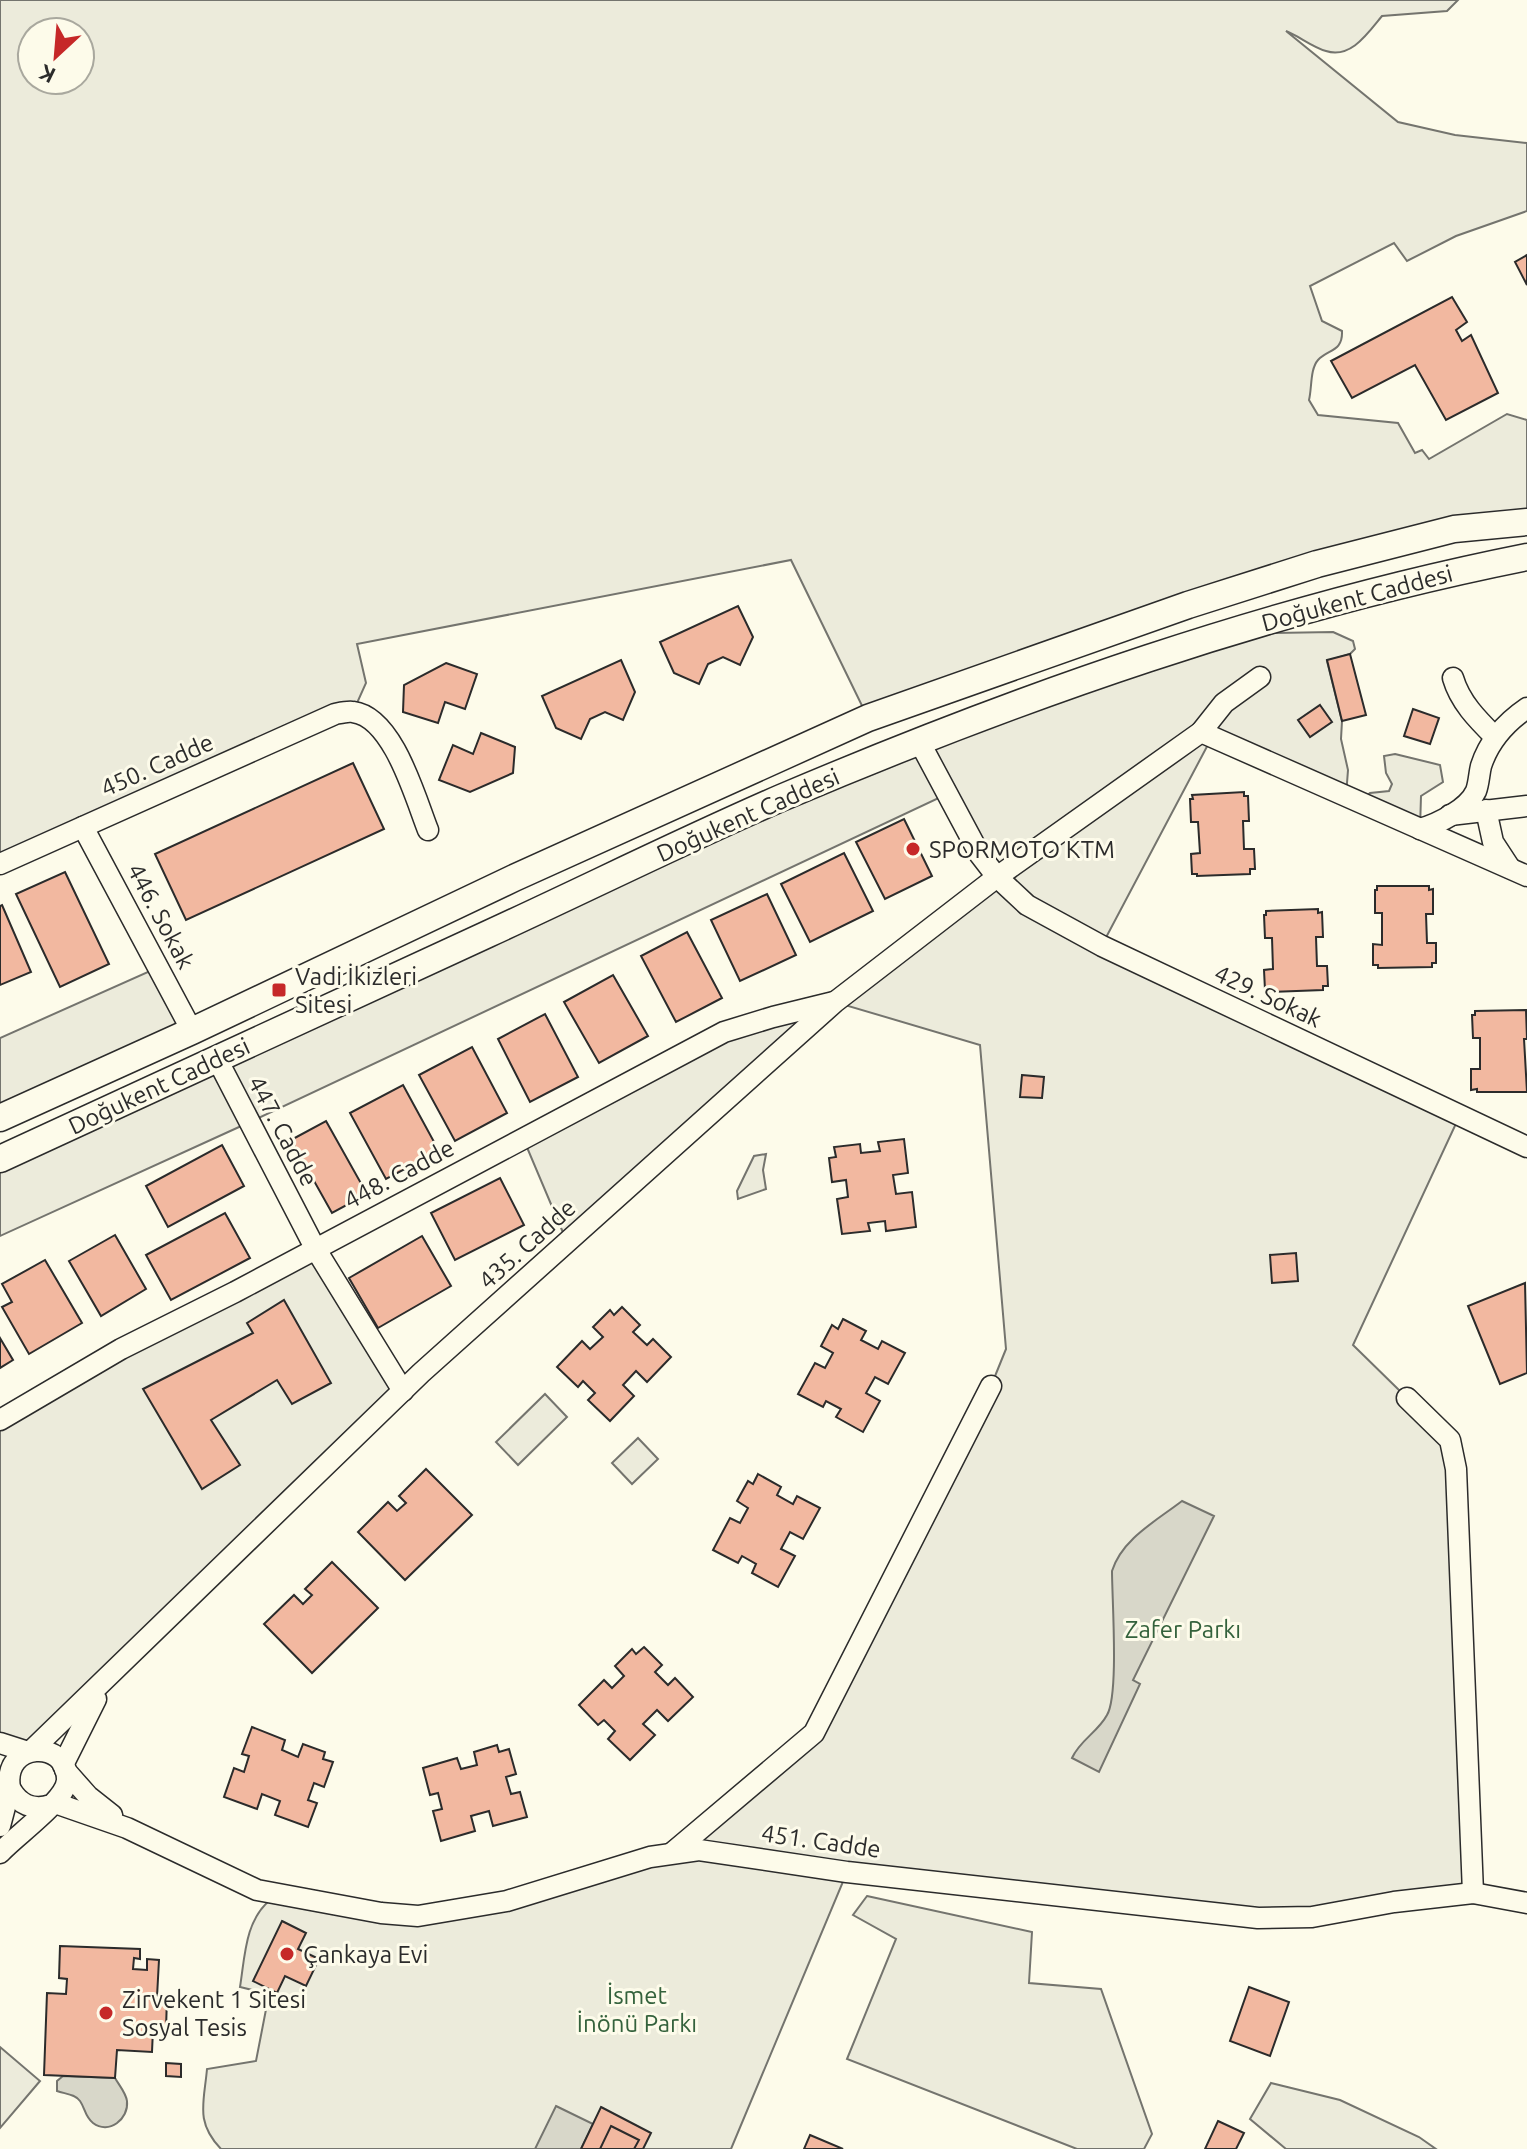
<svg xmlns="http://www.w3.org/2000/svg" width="1527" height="2149" font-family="Ubuntu,sans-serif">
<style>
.green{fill:#ecebdb;stroke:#74746e;stroke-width:2;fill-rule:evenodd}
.water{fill:#d8d7c9;stroke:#74746e;stroke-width:2}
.building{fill:#f2b8a0;stroke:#2b2b2b;stroke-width:2}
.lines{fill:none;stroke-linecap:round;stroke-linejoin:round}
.minor-casing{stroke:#2b2b2b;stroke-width:23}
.major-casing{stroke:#2b2b2b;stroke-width:29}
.minor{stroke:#fdfbea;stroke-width:20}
.major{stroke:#fdfbea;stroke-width:26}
.poi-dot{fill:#c62828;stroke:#fdfbea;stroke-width:3}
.labels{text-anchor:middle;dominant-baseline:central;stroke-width:6;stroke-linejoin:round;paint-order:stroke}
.street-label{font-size:24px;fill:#2b2b2b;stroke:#fdfbea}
.poi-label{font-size:24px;fill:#2b2b2b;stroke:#fdfbea;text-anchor:start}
.park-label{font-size:24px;fill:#34623c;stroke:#fdfbea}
</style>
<rect width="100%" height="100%" fill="#fdfbea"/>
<g class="green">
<path d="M0,0H1458L1447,11L1382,16C1368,33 1351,59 1326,51C1312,47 1299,36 1286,31L1398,122L1455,135L1527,143V211L1456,236L1407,261L1394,243L1310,286L1322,321L1342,331C1343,352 1328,349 1318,360C1310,369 1312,388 1309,400L1318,415L1398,423L1415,453L1422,450L1429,459L1507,414L1527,420V522L1454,529L868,718L791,560L357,644L366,683L353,712L0,864ZM32,32H80V80H32Z"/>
<path d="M1333,632L1353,641L1355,649L1350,654L1327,661L1342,721L1341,739L1348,770L1346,796L1212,737L1102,945L1460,1115L1353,1345L1450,1440L1473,1893L1312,1917L847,1872L731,2149H221C195,2122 204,2103 207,2069L256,2061L269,1994L240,1987C245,1956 245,1921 270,1900L418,1916L649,1857L814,1733L991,1386L1006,1349L980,1045L835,1002L567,1242L523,1138L724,1032L835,1002L996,877L947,794L250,1122L0,1236V1162L919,741L1203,641L1274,633Z"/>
<polygon points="1395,754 1440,765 1443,782 1421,796 1420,829 1362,800 1370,793 1389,791 1392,784 1386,773 1384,756"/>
<polygon points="159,967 192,1031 0,1118 0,1038"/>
<polygon points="766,1154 763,1170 766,1189 738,1199 737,1191 754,1156"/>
<polygon points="315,1248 403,1391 31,1751 0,1743 0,1420"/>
<polygon points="545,1394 567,1417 518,1465 496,1442"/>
<polygon points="638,1438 658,1459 632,1484 612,1463"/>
<polygon points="867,1896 1032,1932 1029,1983 1101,1989 1152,2134 1144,2149 1077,2149 847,2059 896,1939 853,1915"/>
<polygon points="0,2047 40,2081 0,2128"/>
<polygon points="1271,2083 1340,2100 1419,2137 1436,2149 1286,2149 1250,2119"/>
</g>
<g class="water">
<path d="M1182,1501L1214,1516L1133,1680L1140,1684L1099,1772L1072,1758C1080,1740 1098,1732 1107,1715C1119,1695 1112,1600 1112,1571C1122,1539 1156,1521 1182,1501Z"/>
<path d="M63,2076L115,2078C119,2085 126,2093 127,2101C129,2119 109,2135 93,2123C85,2117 85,2108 80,2101C75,2094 65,2094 57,2091V2081Z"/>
<polygon points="556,2106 593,2124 581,2149 535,2149"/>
</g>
<g class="building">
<polygon points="1527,255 1527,285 1515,262"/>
<polygon points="1452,297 1467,322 1456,330 1462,341 1471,335 1498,393 1446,420 1415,365 1352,398 1331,361"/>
<polygon points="738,606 753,637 740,665 723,657 708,664 699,684 674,673 660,642"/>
<polygon points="1350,654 1366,715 1342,721 1327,660"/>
<polygon points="621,660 635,692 623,720 605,712 590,719 581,739 556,728 542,696"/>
<polygon points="446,663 477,674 465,709 445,702 438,723 403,712 404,685"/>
<polygon points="1320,705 1332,722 1310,737 1298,720"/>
<polygon points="1413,709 1439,718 1430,744 1404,736"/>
<polygon points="481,733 515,747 513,773 470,792 439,780 453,745 473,754"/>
<polygon points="353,763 384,829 186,920 155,854"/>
<polygon points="1244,792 1244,796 1248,796 1249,821 1243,821 1244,849 1254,849 1255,869 1250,869 1250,874 1197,876 1197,874 1192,874 1191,854 1200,853 1198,822 1191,822 1190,799 1193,799 1192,795"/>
<polygon points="904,819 932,876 885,899 856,842"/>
<polygon points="844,853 873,911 810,942 781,884"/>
<polygon points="65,872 109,964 60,987 16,894"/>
<polygon points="1377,886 1429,886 1429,890 1433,889 1433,914 1426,914 1427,943 1436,943 1436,963 1432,963 1432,967 1378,968 1378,965 1373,965 1373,944 1382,945 1382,913 1375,913 1375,890 1377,890"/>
<polygon points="767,894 796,955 740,981 711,920"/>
<polygon points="2,905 31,972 0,985 0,906"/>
<polygon points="1318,909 1318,913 1322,912 1323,937 1316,937 1317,966 1327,966 1328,986 1323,986 1323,990 1270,992 1270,990 1265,990 1264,970 1273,969 1272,938 1265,938 1264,915 1266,915 1266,911"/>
<polygon points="687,932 722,998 676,1022 641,956"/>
<polygon points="613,975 648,1036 599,1063 564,1002"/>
<polygon points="1526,1010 1527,1039 1524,1039 1527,1092 1477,1092 1477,1089 1471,1090 1471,1069 1480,1069 1480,1038 1473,1038 1472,1015 1475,1015 1475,1011"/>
<polygon points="545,1014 578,1077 530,1102 498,1039"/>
<polygon points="472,1047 507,1113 455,1141 419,1075"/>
<polygon points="1022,1075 1044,1077 1042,1098 1020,1097"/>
<polygon points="403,1085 439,1151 386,1179 350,1113"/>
<polygon points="326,1121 367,1194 332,1213 291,1140"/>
<polygon points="904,1139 908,1173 893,1175 896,1194 912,1192 916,1227 886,1231 885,1221 868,1223 870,1231 842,1234 837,1199 848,1197 846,1180 832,1182 829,1158 836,1157 834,1147 860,1144 861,1153 880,1151 878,1142"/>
<polygon points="222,1145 244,1186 168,1227 146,1186"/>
<polygon points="500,1178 524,1225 455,1260 431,1213"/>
<polygon points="225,1213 250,1258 171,1300 146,1255"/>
<polygon points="115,1235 146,1289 101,1316 69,1261"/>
<polygon points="422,1236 451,1286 378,1328 349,1278"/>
<polygon points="1296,1253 1298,1281 1272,1283 1270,1255"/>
<polygon points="45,1260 82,1323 29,1354 2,1307 12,1302 2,1284"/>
<polygon points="1525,1283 1527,1373 1500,1384 1468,1306"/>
<polygon points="284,1300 331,1383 292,1404 277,1380 211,1420 240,1465 202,1489 143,1389 253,1333 247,1323"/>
<polygon points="622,1307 640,1325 633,1332 647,1345 653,1339 671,1357 647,1382 636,1371 623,1385 634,1396 610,1421 588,1400 595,1393 583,1381 578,1387 557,1367 582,1341 590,1349 603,1337 593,1327 610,1310 614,1315"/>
<polygon points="843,1319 866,1331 861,1340 878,1349 882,1341 905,1353 888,1384 875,1377 866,1393 880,1401 863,1432 836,1417 841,1409 826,1401 823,1407 798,1394 815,1363 825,1368 833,1353 821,1346 832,1325 838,1329"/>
<polygon points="0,1338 13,1360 0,1368"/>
<polygon points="426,1469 472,1515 405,1580 358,1532 388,1502 397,1511 406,1503 399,1496"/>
<polygon points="758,1474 781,1487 777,1495 793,1504 797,1496 820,1508 803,1539 790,1532 781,1549 795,1556 778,1587 752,1573 756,1564 742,1556 738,1563 713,1550 730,1518 740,1523 748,1508 737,1501 748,1481 753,1484"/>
<polygon points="332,1562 378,1608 312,1673 264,1624 294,1595 303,1604 312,1595 305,1589"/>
<polygon points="644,1647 662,1665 655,1672 668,1685 675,1678 693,1697 668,1721 657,1710 643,1724 655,1735 630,1760 608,1739 615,1731 604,1720 598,1725 579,1705 604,1680 612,1688 624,1676 615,1666 632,1649 636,1654"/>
<polygon points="252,1727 285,1740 282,1750 298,1757 303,1744 325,1752 323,1759 333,1762 324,1787 314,1783 308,1800 317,1803 308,1827 275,1815 280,1801 262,1794 257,1809 224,1797 234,1768 244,1772 249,1756 242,1754"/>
<polygon points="497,1745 499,1752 509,1749 516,1774 506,1777 511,1794 520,1792 527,1817 493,1826 489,1811 471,1816 475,1831 441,1841 433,1811 442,1809 438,1793 430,1795 423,1768 457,1758 461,1769 477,1765 474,1752"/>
<polygon points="282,1921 306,1933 298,1949 319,1959 306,1986 285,1976 277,1993 253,1981"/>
<polygon points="60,1946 140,1949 140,1959 134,1958 133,1969 147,1970 147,1959 159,1960 157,1997 167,1997 166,2029 153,2029 152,2052 117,2050 115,2078 44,2075 47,1993 66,1994 67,1979 59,1978"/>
<polygon points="1249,1987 1289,2002 1270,2056 1230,2041"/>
<polygon points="166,2063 181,2064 181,2077 166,2076"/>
<polygon points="601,2107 651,2133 643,2149 581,2149"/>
<polygon points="1218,2121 1244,2133 1236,2149 1205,2149"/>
<polygon points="611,2126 639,2140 634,2149 600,2149"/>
<polygon points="810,2135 843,2149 804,2149"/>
</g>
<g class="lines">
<g class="minor-casing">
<g id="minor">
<path d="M1453,678C1460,702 1477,719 1495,737"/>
<polyline points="1201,732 1224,703 1260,677"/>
<polyline points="919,741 980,855 997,877 1027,905 1102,946 1527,1147"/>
<polyline points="1486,810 1493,842 1510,868"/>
<polyline points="1450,815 1527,806"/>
<polyline points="83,827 192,1031"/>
<path d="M1420,829C1438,824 1468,809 1476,791C1479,783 1479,774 1481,766C1489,741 1505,723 1527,708"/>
<path d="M0,864L335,714C340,713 348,711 353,712C393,717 415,797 428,830"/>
<polyline points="217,1059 315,1248 403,1391"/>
<polyline points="1407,1398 1450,1440 1456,1469 1473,1893"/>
<polyline points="0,1420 121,1349 235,1292 724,1032 773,1017 834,1002"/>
<polyline points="0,1743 28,1752"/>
<polyline points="31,1751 421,1373 835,1002 997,877 1201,732 1527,876"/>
<polyline points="63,1765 96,1699"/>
<polyline points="65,1770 88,1796 112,1815"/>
<polyline points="55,1803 127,1828 257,1890 381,1913 418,1916 507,1901 650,1857 699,1850 847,1872 1258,1918 1312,1917 1394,1902 1473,1893 1527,1903"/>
<polyline points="0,1826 10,1788"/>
<path d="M0,1853C15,1836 66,1801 67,1780C68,1739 2,1741 10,1788C19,1805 33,1811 51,1805"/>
<polyline points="672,1853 814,1733 991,1386"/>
</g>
</g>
<g class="major-casing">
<g id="major">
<polyline points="0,1118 192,1031 514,878 868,718 1188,605 1317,564 1454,529 1527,522"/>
<path d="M0,1159C163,1084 326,1009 488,934C586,889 682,841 781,798C1021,696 1271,608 1527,557"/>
</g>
</g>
<use href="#minor" class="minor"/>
<use href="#major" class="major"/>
</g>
<g class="poi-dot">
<circle cx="913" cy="849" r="8"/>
<rect x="271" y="982" width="16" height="16" rx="4"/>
<circle cx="287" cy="1954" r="8"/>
<circle cx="106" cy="2013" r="8"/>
</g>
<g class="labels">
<g class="street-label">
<text transform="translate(1357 598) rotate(-15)">Doğukent Caddesi</text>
<text transform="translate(157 765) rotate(-24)">450. Cadde</text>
<text transform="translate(748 815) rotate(-24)">Doğukent Caddesi</text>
<text transform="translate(161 916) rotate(62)">446. Sokak</text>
<text transform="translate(1268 996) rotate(25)">429. Sokak</text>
<text transform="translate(159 1086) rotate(-25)">Doğukent Caddesi</text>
<text transform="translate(283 1131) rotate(62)">447. Cadde</text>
<text transform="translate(399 1174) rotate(-28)">448. Cadde</text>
<text transform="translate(527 1244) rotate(-42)">435. Cadde</text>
<text transform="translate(821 1841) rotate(8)">451. Cadde</text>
</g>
<g class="poi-label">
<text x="929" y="849">SPORMOTO KTM</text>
<text x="295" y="976">Vadi İkizleri<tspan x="295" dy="28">Sitesi</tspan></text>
<text x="303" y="1954">Çankaya Evi</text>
<text x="122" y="1999">Zirvekent 1 Sitesi<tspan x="122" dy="28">Sosyal Tesis</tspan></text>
</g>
<g class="park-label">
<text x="1183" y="1629">Zafer Parkı</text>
<text x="637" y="1995">İsmet<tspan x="637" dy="28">İnönü Parkı</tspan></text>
</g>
</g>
<g transform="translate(56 56) rotate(206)"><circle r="38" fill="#fdfbea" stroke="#a9a89e" stroke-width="2"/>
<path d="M0-6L14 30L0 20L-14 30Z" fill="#c62828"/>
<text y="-12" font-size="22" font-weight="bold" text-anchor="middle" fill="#2b2b2b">K</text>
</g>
</svg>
